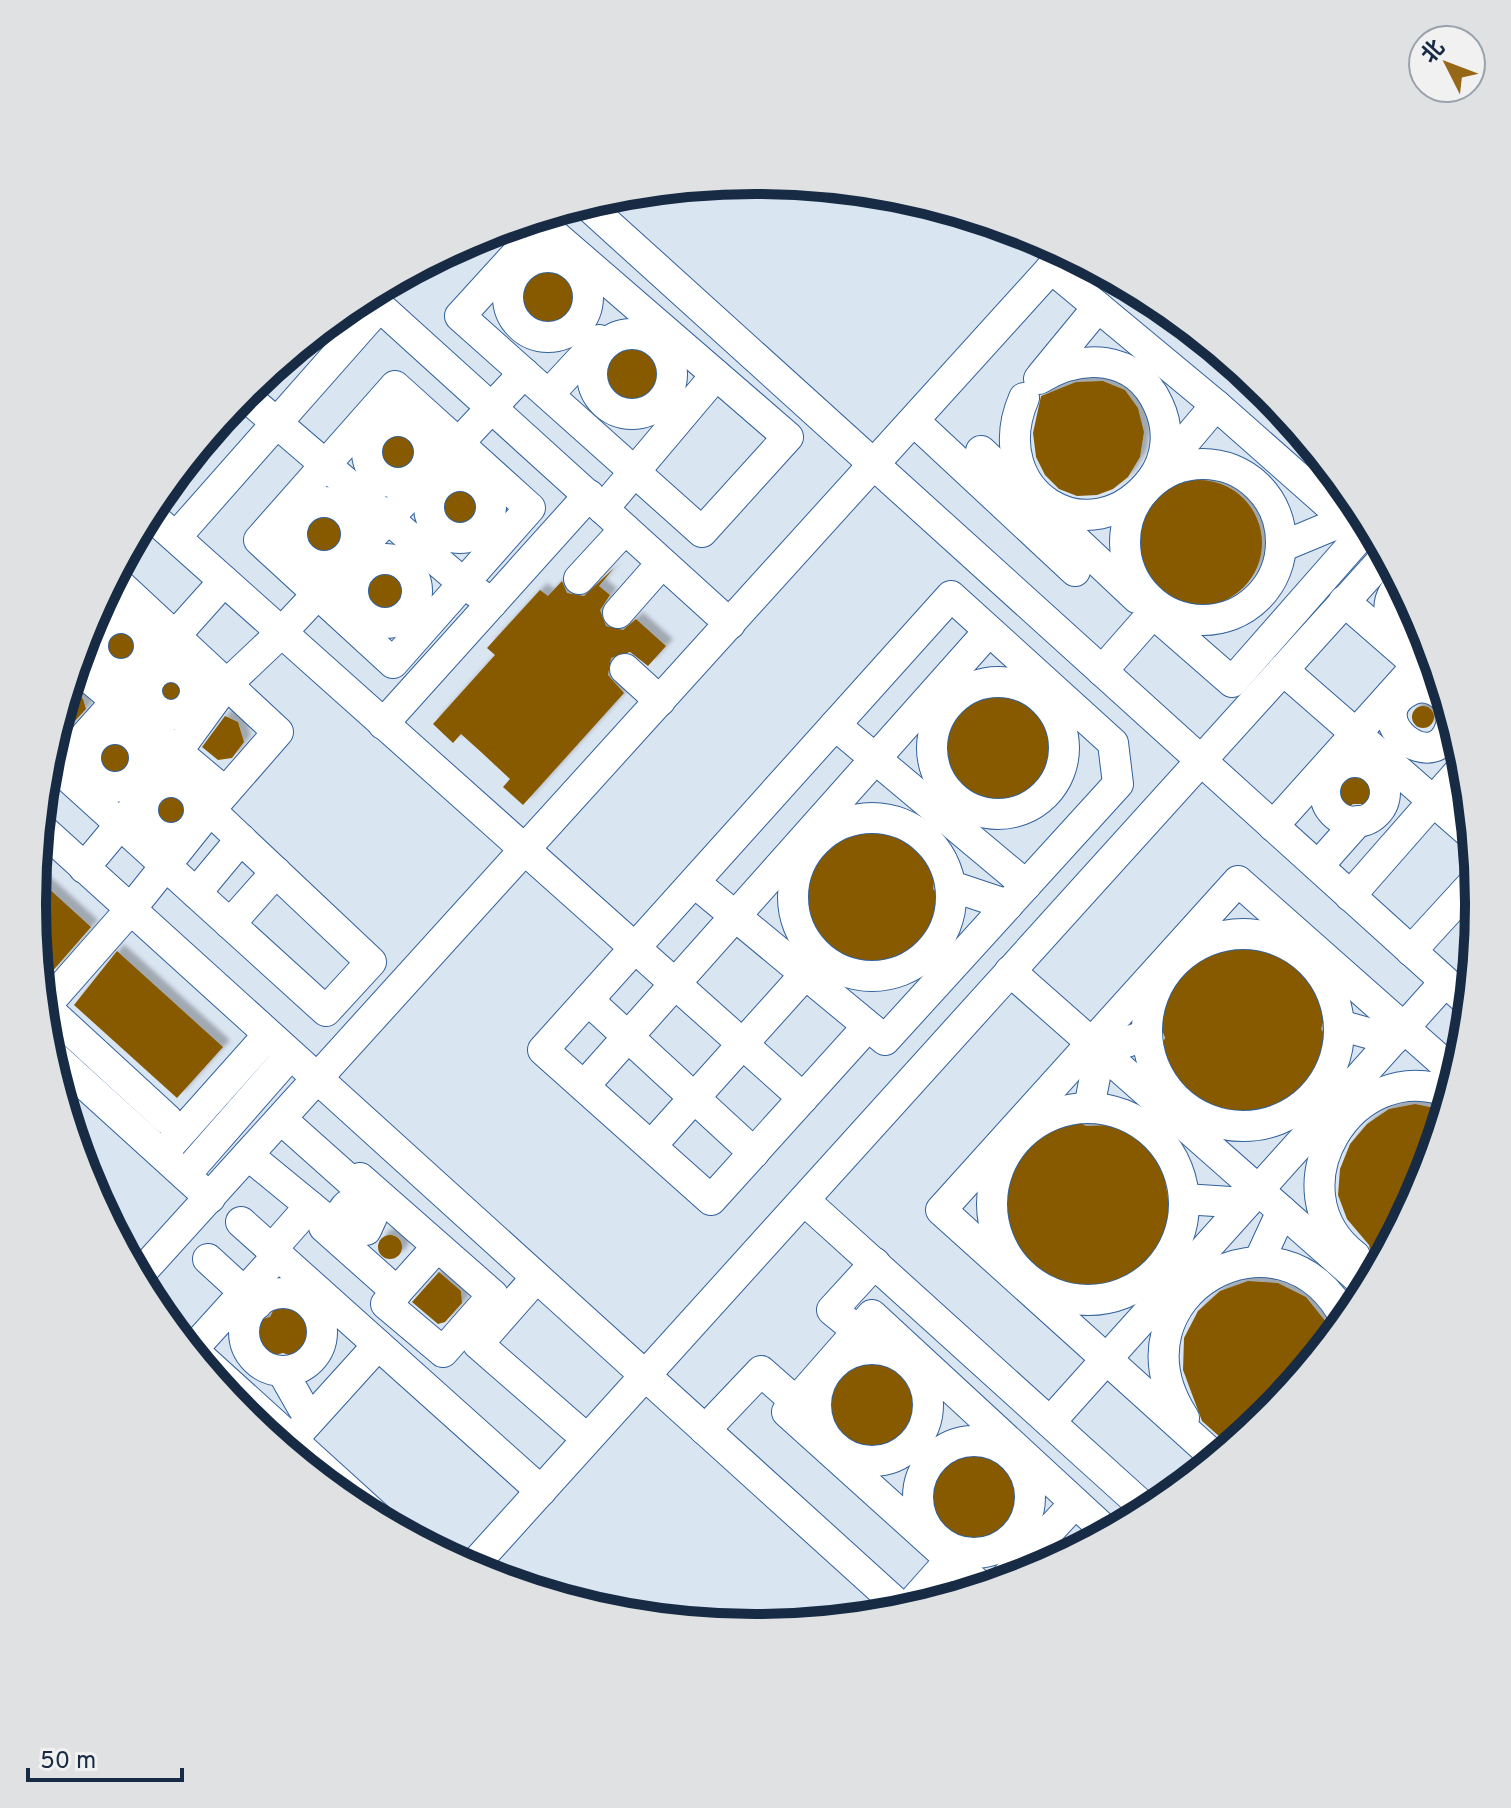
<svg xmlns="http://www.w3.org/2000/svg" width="1511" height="1808" font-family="Overpass,'Noto Sans SC',sans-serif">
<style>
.building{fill:#875a00;filter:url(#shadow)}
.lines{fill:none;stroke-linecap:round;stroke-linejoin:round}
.minor-casing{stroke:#32619a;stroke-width:32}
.minor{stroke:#fff;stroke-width:30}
.rim{fill:none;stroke:#172b44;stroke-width:10}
</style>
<defs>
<filter id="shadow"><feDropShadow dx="7" dy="-7" stdDeviation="2" flood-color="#0004"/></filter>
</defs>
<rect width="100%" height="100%" fill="#dae5f2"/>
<g class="building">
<circle cx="548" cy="298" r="36"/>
<polygon points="635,337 657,348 665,358 668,380 657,400 636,410 625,410 605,399 599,389 596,370 613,352 617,341"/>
<polygon points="1103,381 1125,390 1138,408 1144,432 1140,457 1128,477 1113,489 1097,495 1077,496 1059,489 1045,475 1036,457 1033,433 1041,396 1076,382"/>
<polygon points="400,423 419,432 427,451 399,480 393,480 377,472 372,464 370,445 382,428"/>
<circle cx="460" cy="508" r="28"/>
<circle cx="1199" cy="543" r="63"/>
<polygon points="329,506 345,514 352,530 321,563 304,555 298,546 295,529 311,508"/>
<circle cx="385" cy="591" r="29"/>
<polygon points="614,568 599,586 610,595 600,610 606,626 623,630 636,619 666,646 648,666 630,652 611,658 608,675 624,693 523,805 503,787 510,779 481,752 461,734 453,743 433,724 495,655 487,648 540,590 548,596 562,581 567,593 584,596"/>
<polygon points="117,619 136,624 146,641 119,672 102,664 95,649 103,626"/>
<circle cx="172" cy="692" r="21"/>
<polygon points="70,685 83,699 86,709 60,737 53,739"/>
<circle cx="997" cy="748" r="60"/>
<circle cx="1423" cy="717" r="11"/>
<polygon points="225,716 238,722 244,742 232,758 218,760 202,747"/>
<circle cx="116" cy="760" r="25"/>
<polygon points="1351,766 1366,768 1379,780 1381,797 1373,812 1362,804 1353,804 1340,814 1331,803 1329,791"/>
<polygon points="175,785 190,792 195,800 166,836 152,829 147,821"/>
<polygon points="878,822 903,828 925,843 940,864 942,871 934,880 933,889 946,903 946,910 938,932 924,951 904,964 882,971 858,970 836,962 831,947 814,943 804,929 798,904 799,878 806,864 833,834 852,824"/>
<polygon points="35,876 91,927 50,974 38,962 32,904"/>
<polygon points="1239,944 1272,949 1301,966 1321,993 1326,1013 1321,1029 1327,1038 1324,1059 1307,1088 1280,1108 1247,1116 1214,1112 1185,1094 1165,1068 1160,1047 1165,1038 1159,1022 1162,1002 1179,973 1206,953"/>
<polygon points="117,951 223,1047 177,1098 74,1005"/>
<polygon points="1415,1104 1445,1110 1424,1181 1380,1264 1372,1260 1369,1245 1347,1219 1338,1195 1340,1169 1350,1144 1367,1124 1389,1109"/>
<polygon points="1077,1121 1086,1126 1114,1125 1143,1142 1163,1169 1170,1210 1167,1235 1149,1264 1122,1284 1089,1293 1050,1284 1008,1244 999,1211 1004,1178 1021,1149 1048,1129"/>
<circle cx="390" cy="1247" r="12"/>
<polygon points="439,1272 461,1291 462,1303 445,1322 438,1324 412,1302"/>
<polygon points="1248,1281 1278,1283 1306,1297 1335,1333 1267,1416 1230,1446 1202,1421 1183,1370 1184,1338 1198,1311 1220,1291"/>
<polygon points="286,1297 299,1299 310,1308 316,1317 319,1339 315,1350 299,1365 292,1356 283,1353 272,1356 266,1364 251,1348 248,1323 270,1317 275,1307 274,1298"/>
<polygon points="875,1354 892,1358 915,1379 922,1398 922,1414 916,1429 893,1451 862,1455 823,1420 821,1401 861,1355"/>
<circle cx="973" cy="1497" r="49"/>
</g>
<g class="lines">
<g class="minor-casing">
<g id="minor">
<polyline points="585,203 1469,1003"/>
<polygon points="543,225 788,437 702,532 460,316"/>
<circle cx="548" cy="297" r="40"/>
<polyline points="1051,268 1216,405 1362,534 1232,682 1153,613 1102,671"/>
<polyline points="367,295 730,624"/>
<circle cx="632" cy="374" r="40"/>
<polyline points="1042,375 1098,307"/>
<polygon points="395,386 530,508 393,663 259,540"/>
<polyline points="243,394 463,583 492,603"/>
<polyline points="549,394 599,340"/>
<path d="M1024,398C983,493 1091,559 1152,479C1168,457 1170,429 1158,404C1135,354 1081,353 1039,379"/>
<circle cx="398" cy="452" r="31"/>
<polyline points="914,421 1075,571"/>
<polyline points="981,451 1137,598"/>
<circle cx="1203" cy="542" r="78"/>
<polyline points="1161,470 1216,405"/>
<circle cx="460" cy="507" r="31"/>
<circle cx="324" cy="534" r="32"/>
<polyline points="603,509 716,375"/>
<polyline points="148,513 803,1098"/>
<polyline points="176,537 379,307"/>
<polyline points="1281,547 1346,520"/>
<circle cx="385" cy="591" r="32"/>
<polyline points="579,579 625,529"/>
<path d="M1401,584C1379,603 1390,635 1418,636"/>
<polyline points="1344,601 1430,676"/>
<polyline points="618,613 662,563"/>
<circle cx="121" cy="646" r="28"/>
<polyline points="75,666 225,792"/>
<circle cx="171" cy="691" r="24"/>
<polyline points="625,669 660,701"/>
<polyline points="1283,670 1472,835"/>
<circle cx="998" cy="748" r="66"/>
<path d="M1445,698C1436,689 1424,684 1411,690C1354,717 1440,785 1452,721"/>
<polyline points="383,724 589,495"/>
<polyline points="835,725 1026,885"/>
<circle cx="115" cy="758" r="29"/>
<polyline points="47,758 326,1011 371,962 210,810 278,732 119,584 97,609"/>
<circle cx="1355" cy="792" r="30"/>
<polyline points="45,781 224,581"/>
<circle cx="171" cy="810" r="28"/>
<circle cx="872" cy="897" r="79"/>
<polyline points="1273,826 1431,650"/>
<polyline points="40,827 905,1611"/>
<polyline points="1318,866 1358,821"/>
<polyline points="84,868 149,790 225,686 281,633 524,373"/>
<polyline points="694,882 885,1040 1118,784 1113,743 951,596 543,1050 711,1200 868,1026"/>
<polyline points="951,886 1008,905"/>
<polyline points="196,893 241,839"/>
<polyline points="1350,896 1465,765"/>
<polyline points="230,924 276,872"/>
<circle cx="1243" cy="1030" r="96"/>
<polyline points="1411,951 1477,879"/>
<polyline points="1010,971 1367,1286"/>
<polyline points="588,1000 754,1153"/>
<polyline points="42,1004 167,1119"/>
<polyline points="42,1010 130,910 210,810"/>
<polyline points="1339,1025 1393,1040"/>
<polyline points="47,1050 210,1198"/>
<polyline points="584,1086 989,631"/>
<polyline points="1089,1108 1100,1051 1147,1035"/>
<circle cx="1088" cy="1204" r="96"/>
<path d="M281,1119L355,1185L360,1202L369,1207L372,1217L366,1230L352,1232L342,1222C340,1209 347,1202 360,1202"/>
<polyline points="651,1146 818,960"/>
<polyline points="162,1154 268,1035"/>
<polyline points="248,1155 326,1219 342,1222"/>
<polyline points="185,1175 290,1055"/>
<polyline points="360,1178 493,1295 443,1352 386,1304 437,1247"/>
<polyline points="1184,1199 1246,1203"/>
<polyline points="804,1200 1148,1511"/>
<polyline points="241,1222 541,1491"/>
<polyline points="324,1227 397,1292"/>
<polyline points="272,1249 310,1206"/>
<path d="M1355,1256C1270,1191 1352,1053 1451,1093"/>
<polyline points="208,1259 257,1304"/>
<polyline points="1259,1261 1282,1211"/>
<polyline points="138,1276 1065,253"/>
<circle cx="283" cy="1332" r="39"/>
<polyline points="859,1332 832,1310 875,1263"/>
<polyline points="485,1336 536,1278"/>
<polyline points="185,1343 378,1518"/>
<polyline points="478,1344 587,1439"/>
<circle cx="872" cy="1405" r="56"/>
<polyline points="192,1350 278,1255"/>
<polyline points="282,1371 303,1408"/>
<path d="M1184,1418C1104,1295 1282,1194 1346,1320"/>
<polyline points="1050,1422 1445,982"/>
<polyline points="705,1430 761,1371 795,1401"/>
<polyline points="292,1440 378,1345"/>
<circle cx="974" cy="1497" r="56"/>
<polyline points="1216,1458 941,1210 1238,881 1456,1074"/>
<polyline points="471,1568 1386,556"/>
<polyline points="1002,1582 1075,1503"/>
<polyline points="982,1588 787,1412 872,1315 1107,1532"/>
<polyline points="905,1611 951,1559"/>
</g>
</g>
<use href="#minor" class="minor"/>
</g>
<path d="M0 0H1511V1808H0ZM755 194H756A709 709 0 0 1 1465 903V905A709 709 0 0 1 756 1614H755A709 709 0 0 1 46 905V903A709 709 0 0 1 755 194Z" fill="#e0e1e3" fill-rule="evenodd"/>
<path class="rim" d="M755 194H756A709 709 0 0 1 1465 903V905A709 709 0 0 1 756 1614H755A709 709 0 0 1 46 905V903A709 709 0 0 1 755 194Z"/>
<g transform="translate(1447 64) rotate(312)"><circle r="38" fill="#f1f1f1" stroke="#9aa2ac" stroke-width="2"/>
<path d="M0-6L14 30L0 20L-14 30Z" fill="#966716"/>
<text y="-12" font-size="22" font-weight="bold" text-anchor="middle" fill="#172b44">北</text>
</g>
<path d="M28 1768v12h154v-12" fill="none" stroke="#172b44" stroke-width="4"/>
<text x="40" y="1768" font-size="24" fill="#172b44" stroke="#f1f1f1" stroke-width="6" paint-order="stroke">50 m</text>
</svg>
